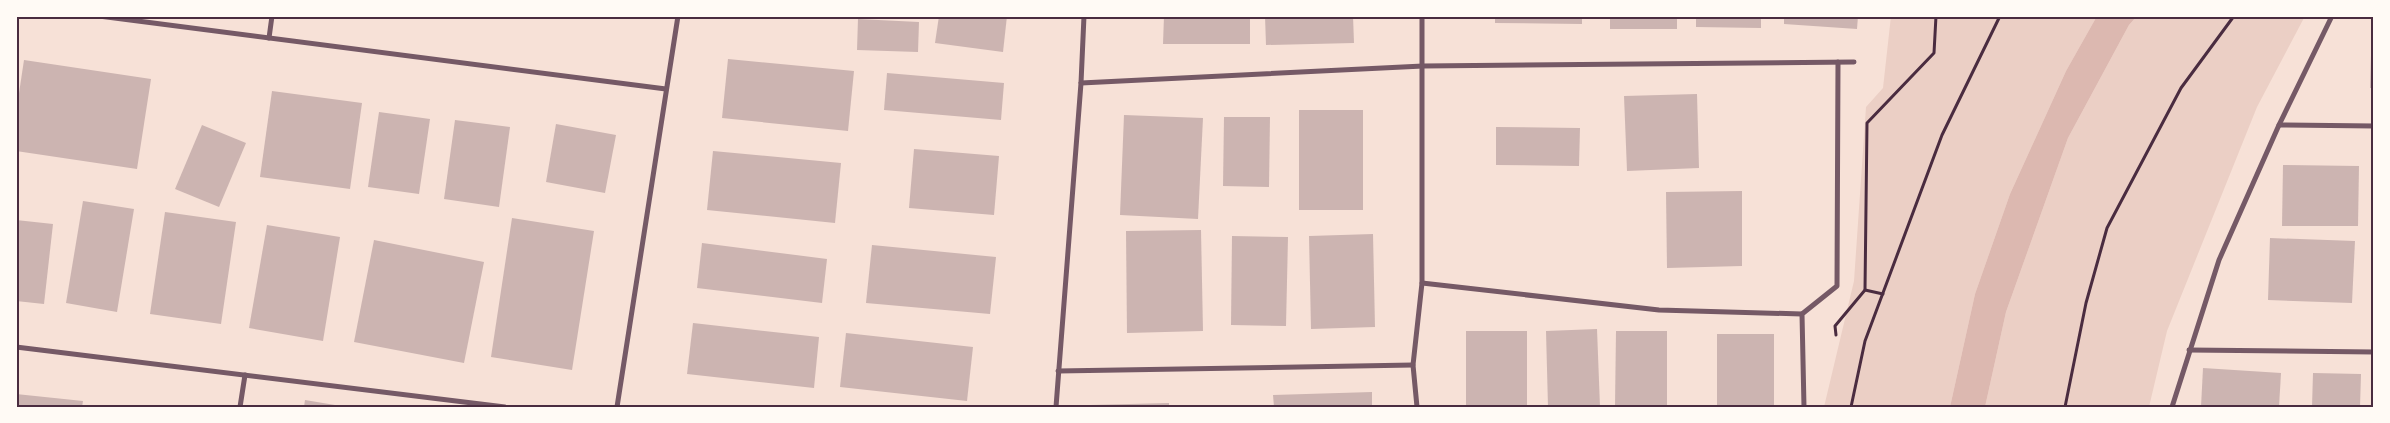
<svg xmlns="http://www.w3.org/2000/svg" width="2390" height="423" font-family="'DejaVu Sans',sans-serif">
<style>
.green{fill:#ebcfc5}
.water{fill:#dcb8b0}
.building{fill:#ccb4b1}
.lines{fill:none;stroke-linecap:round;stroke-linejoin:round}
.path{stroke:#4a2c40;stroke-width:3}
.minor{stroke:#755966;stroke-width:5}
.neatline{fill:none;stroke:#4a2c40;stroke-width:2}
</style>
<rect width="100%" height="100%" fill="#f7e1d7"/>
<g class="green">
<polygon points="1891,16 2097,16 2066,71 2010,194 1975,294 1950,407 1824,407 1854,281 1866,107 1883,88"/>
<polygon points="2137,16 2305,16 2257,107 2167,331 2149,407 1985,407 2006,312 2068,138 2129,25"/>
</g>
<polygon class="water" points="2097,16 2137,16 2129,25 2068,138 2006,312 1985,407 1950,407 1975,294 2010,194 2066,71"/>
<g class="building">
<polygon points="939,16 1007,16 1003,52 935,43"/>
<polygon points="1164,16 1250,16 1250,44 1163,44"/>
<polygon points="1265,16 1353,16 1354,43 1266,45"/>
<polygon points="1495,16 1582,16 1582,24 1495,23"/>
<rect x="1610" y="16" width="67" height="13"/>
<polygon points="1696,16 1761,16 1761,28 1696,27"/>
<polygon points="1784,16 1858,16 1857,29 1784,24"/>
<polygon points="858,19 919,22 918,52 857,50"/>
<polygon points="2372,22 2374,22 2374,88 2370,88"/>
<polygon points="728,59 854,71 848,131 722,118"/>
<polygon points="24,60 151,79 137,169 16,151 16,113"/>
<polygon points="887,73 1004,83 1001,120 884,110"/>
<polygon points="272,91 362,103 350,189 260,177"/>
<polygon points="1697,94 1699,168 1627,171 1624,96"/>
<rect x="1299" y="110" width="64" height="100"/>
<polygon points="379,112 430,119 419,194 368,187"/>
<polygon points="1124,115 1203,118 1198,219 1120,215"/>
<polygon points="1224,117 1270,117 1269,187 1223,186"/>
<polygon points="455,120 510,127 499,207 444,199"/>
<polygon points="556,124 616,135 605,193 546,182"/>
<polygon points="202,125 246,143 219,207 175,189"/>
<polygon points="1496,127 1580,128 1579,166 1496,165"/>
<polygon points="914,149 999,156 994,215 909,208"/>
<polygon points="713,151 841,163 835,223 707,210"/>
<polygon points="2283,165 2359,166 2358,226 2282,226"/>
<polygon points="1742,191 1742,266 1667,268 1666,192"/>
<polygon points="83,201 134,209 117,312 66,303"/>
<polygon points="165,212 236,222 221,324 150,314"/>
<polygon points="512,218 594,231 572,370 491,357"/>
<polygon points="16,220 53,224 44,304 16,301"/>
<polygon points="267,225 340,237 323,341 249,328"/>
<polygon points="1201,230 1203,331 1127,333 1126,231"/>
<polygon points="1373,234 1375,327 1311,329 1309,236"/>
<polygon points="1232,236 1288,237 1286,326 1231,325"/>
<polygon points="2270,238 2355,241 2352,303 2268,300"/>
<polygon points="374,240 484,262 464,363 354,342"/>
<polygon points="702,243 827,259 822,303 697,288"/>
<polygon points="872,245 996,257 990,314 866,303"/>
<polygon points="693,323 819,337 814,388 687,374"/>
<polygon points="1597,329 1600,407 1548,407 1546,331"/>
<rect x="1466" y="331" width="61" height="76"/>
<polygon points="1616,331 1667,331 1667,406 1615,406"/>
<polygon points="846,333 973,347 967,401 840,387"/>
<rect x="1717" y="334" width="57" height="73"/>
<polygon points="2203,368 2281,373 2279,407 2201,407"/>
<polygon points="2313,373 2361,374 2360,407 2312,407"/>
<polygon points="1372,392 1372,407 1274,407 1273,395"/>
<polygon points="16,394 83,401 82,407 16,407"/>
<polygon points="305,400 341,406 341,407 304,407"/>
<polygon points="1169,403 1169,407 1090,407 1090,405"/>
</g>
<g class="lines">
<g class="path">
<polyline points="1865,290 1883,294"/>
<polyline points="1836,335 1835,326 1865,290 1867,123 1934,53 1936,16"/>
<polyline points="1851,407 1865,341 1942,135 2000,16"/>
<polyline points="2065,407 2086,303 2107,228 2181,88 2234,16"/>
</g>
<g class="minor">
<polyline points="99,16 666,89"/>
<polyline points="269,38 272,16"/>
<polyline points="1081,83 1423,66 1854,62"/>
<polyline points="2279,125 2374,126"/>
<polyline points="1422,283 1659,310 1802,314"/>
<polyline points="16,347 505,407"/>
<polyline points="2189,350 2374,352"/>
<polyline points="1058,371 1413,365"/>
<polyline points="240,407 245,375"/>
<polyline points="617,407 678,16"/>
<polyline points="1056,407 1081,83 1084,16"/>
<polyline points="1417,407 1413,365 1422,283 1422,16"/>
<polyline points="1804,407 1802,314 1837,286 1838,62"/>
<polyline points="2172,407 2219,260 2279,125 2332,16"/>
</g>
</g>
<rect width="2390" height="423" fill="none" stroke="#fffaf5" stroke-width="35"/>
<rect x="18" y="18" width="2354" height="388" class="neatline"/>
</svg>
